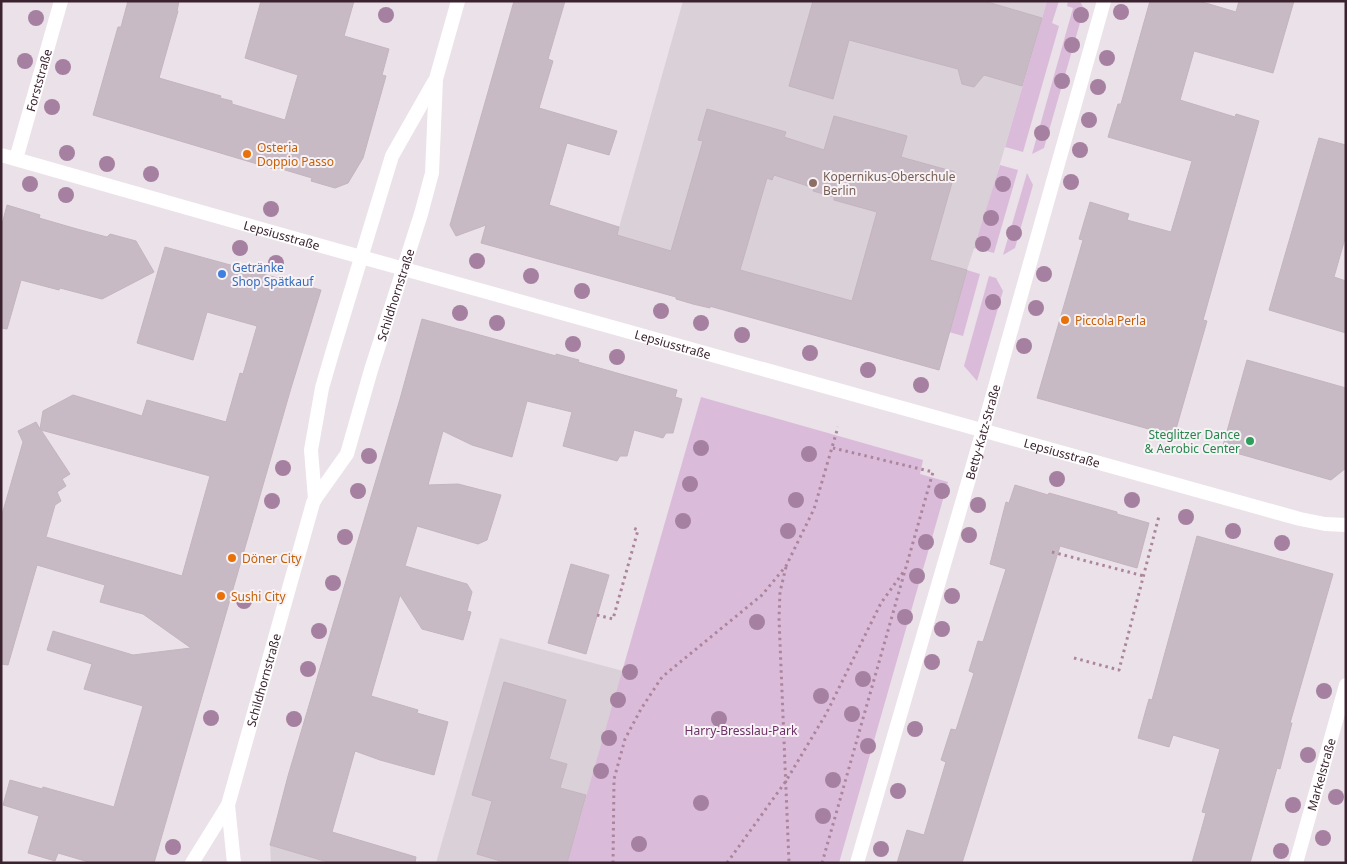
<svg xmlns="http://www.w3.org/2000/svg" width="1347" height="864" font-family="'Noto Sans',sans-serif">
<style>
.built{fill:#dad0d7}
.green{fill:#dabcda}
.building{fill:#c8bac4;stroke:#c4b4bf;fill-rule:evenodd}
.lines{fill:none;stroke-linecap:round;stroke-linejoin:round}
.path{stroke:#ac849b;stroke-width:3;stroke-dasharray:2.5 4;stroke-linecap:butt}
.minor{stroke:#fff;stroke-width:14}
.tertiary{stroke:#fff;stroke-width:14}
.secondary{stroke:#fff;stroke-width:14}
.tree{fill:#a680a0}
.food-dot{fill:#e8710a;stroke:#f7f2f6;stroke-width:2}
.education-dot{fill:#8d6e63;stroke:#f7f2f6;stroke-width:2}
.shop-dot{fill:#3f7fe0;stroke:#f7f2f6;stroke-width:2}
.leisure-dot{fill:#2e9e5b;stroke:#f7f2f6;stroke-width:2}
.labels{text-anchor:middle;dominant-baseline:central;stroke-width:4;stroke-linejoin:round;paint-order:stroke}
.street-label{font-size:12px;fill:#3a232f;stroke:#f7f2f6}
.food-label{font-size:12px;fill:#c56008;stroke:#f7f2f6;text-anchor:start}
.education-label{font-size:12px;fill:#785e54;stroke:#f7f2f6;text-anchor:start}
.shop-label{font-size:12px;fill:#366cbe;stroke:#f7f2f6;text-anchor:start}
.leisure-label{font-size:12px;fill:#27864d;stroke:#f7f2f6;text-anchor:end}
.park-label{font-size:12px;fill:#6d3166;stroke:#f7f2f6}
</style>
<rect width="100%" height="100%" fill="#ebe1e8"/>
<g class="built">
<polygon points="683,1 1047,1 989,202 967,270 939,370 710,307 710,308 693,304 676,297 605,277"/>
<polygon points="500,638 623,671 567,863 436,863"/>
<polygon points="270,845 331,863 271,863"/>
</g>
<g class="green">
<polygon points="1047,1 1059,1 1052,23 1059,26 1023,152 1005,147"/>
<polygon points="1068,1 1080,1 1084,9 1044,148 1032,154 1073,8 1067,6"/>
<polygon points="1000,165 1018,170 994,253 974,248"/>
<polygon points="1027,173 1033,185 1015,248 1003,255"/>
<polygon points="967,270 980,274 963,336 949,332"/>
<polygon points="989,276 996,278 1003,291 977,381 964,366"/>
<polygon points="701,397 923,460 920,474 948,482 839,863 567,863"/>
</g>
<g class="building">
<polygon points="128,1 179,1 177,11 178,11 159,78 221,96 220,98 232,101 232,104 285,120 298,75 245,58 261,1 354,1 344,36 389,49 382,75 386,76 363,158 348,183 335,188 311,181 312,178 275,167 274,169 93,115 118,27 121,27"/>
<path d="M514,1H565L548,59L553,61L539,108L617,131L609,155L567,143L549,205L619,227L617,235L671,251L703,141L698,140L707,109L786,132L784,137L824,150L834,116L907,136L901,157L955,172L930,260L967,270L939,370L710,306V308L693,304L676,299V297L481,243L486,225L456,236L450,225ZM774,175L814,188L813,191L834,197V200L877,212L852,301L740,270L767,178L772,180Z"/>
<polygon points="813,1 984,1 1042,18 1022,86 984,75 974,87 962,84 958,69 849,40 833,99 789,86"/>
<polygon points="1150,1 1199,1 1236,12 1239,1 1294,1 1273,73 1194,51 1180,100 1235,117 1236,114 1259,121 1203,320 1207,321 1174,436 1037,398 1083,240 1079,239 1090,202 1129,214 1127,220 1171,232 1192,161 1108,137 1118,104 1121,104"/>
<polygon points="1319,138 1346,145 1346,235 1334,277 1346,281 1346,333 1269,310"/>
<polygon points="7,205 40,215 39,218 77,229 107,237 110,234 136,241 154,272 102,299 60,288 59,290 21,280 7,329 1,328 1,228"/>
<path d="M165,247L321,290L291,388L154,863H92L58,853L55,861L28,853L39,816L3,805L10,780L42,789L43,787L114,807L143,706L84,689L92,664L47,650L53,631L133,655L191,648L143,614L100,602L105,585L37,565L8,665L1,664V518L23,442L18,431L36,422L40,429L43,411L73,395L142,416L147,400L226,422L240,373L243,374L257,326L207,312L193,360L137,343ZM41,430L210,476L182,576L46,537L55,505L61,501L57,492L66,486L62,479L70,474Z"/>
<polygon points="422,319 556,356 556,354 579,360 578,362 677,390 675,397 682,399 673,433 666,433 663,438 634,430 627,456 620,456 617,461 563,446 572,412 527,401 512,457 472,445 443,431 428,485 458,484 501,495 487,540 478,544 417,526 405,566 467,584 472,592 467,611 471,612 463,640 422,629 400,595 371,696 418,710 417,713 448,722 434,775 380,760 355,751 332,832 416,857 415,863 331,863 270,845 288,776 400,399"/>
<polygon points="1247,360 1346,388 1346,468 1331,480 1222,449"/>
<polygon points="1015,485 1048,495 1049,493 1117,512 1117,514 1149,523 1137,568 1060,546 962,863 897,863 907,830 924,835 946,762 941,760 951,729 956,730 974,673 969,671 978,641 983,642 1006,569 990,564 1006,502 1009,503"/>
<polygon points="1197,536 1333,574 1290,723 1292,723 1280,769 1277,768 1250,863 1192,863 1206,813 1202,812 1220,749 1173,735 1169,747 1138,738 1149,699 1152,700"/>
<polygon points="571,564 609,575 586,654 548,643"/>
<polygon points="504,682 566,700 549,759 567,764 560,788 586,795 567,863 507,863 477,854 492,801 472,795"/>
</g>
<g class="lines">
<g class="path">
<polyline points="1052,552 1144,576"/>
<polyline points="786,567 780,592 779,618 789,863"/>
<polyline points="597,615 613,619 638,530 633,528"/>
<polyline points="1074,658 1119,670 1159,516"/>
<polyline points="613,863 614,779 625,739 641,709 662,677 762,595 786,566 814,509 838,427"/>
<polyline points="727,863 786,781 826,714 881,603 904,571"/>
<polyline points="822,863 933,472 833,448"/>
</g>
<g class="minor">
<path id="s1" d="M16,159L61,1"/>
<path id="s2" d="M857,863L973,465L1104,1"/>
<path id="s3" d="M1296,863L1346,685"/>
</g>
<path class="tertiary" id="s4" d="M1,155L293,238L1300,519L1325,524L1346,525"/>
<g class="secondary">
<polyline points="315,499 311,450 322,388 333,350 392,156 434,82"/>
<polyline points="228,805 234,863"/>
<path id="s5" d="M192,863L228,805L313,503L315,499L347,454L371,370L421,214L432,173L436,79L458,1"/>
</g>
</g>
<g class="tree">
<circle cx="1121" cy="12" r="8"/>
<circle cx="386" cy="15" r="8"/>
<circle cx="1081" cy="15" r="8"/>
<circle cx="36" cy="18" r="8"/>
<circle cx="1072" cy="45" r="8"/>
<circle cx="1107" cy="58" r="8"/>
<circle cx="25" cy="61" r="8"/>
<circle cx="63" cy="67" r="8"/>
<circle cx="1062" cy="81" r="8"/>
<circle cx="1098" cy="87" r="8"/>
<circle cx="52" cy="107" r="8"/>
<circle cx="1089" cy="120" r="8"/>
<circle cx="1042" cy="133" r="8"/>
<circle cx="1080" cy="150" r="8"/>
<circle cx="67" cy="153" r="8"/>
<circle cx="107" cy="164" r="8"/>
<circle cx="151" cy="174" r="8"/>
<circle cx="1071" cy="182" r="8"/>
<circle cx="30" cy="184" r="8"/>
<circle cx="1003" cy="184" r="8"/>
<circle cx="66" cy="195" r="8"/>
<circle cx="271" cy="209" r="8"/>
<circle cx="991" cy="218" r="8"/>
<circle cx="1014" cy="233" r="8"/>
<circle cx="983" cy="244" r="8"/>
<circle cx="240" cy="248" r="8"/>
<circle cx="477" cy="261" r="8"/>
<circle cx="276" cy="263" r="8"/>
<circle cx="1044" cy="274" r="8"/>
<circle cx="531" cy="276" r="8"/>
<circle cx="582" cy="291" r="8"/>
<circle cx="993" cy="302" r="8"/>
<circle cx="1036" cy="308" r="8"/>
<circle cx="661" cy="311" r="8"/>
<circle cx="460" cy="313" r="8"/>
<circle cx="497" cy="323" r="8"/>
<circle cx="701" cy="323" r="8"/>
<circle cx="742" cy="335" r="8"/>
<circle cx="573" cy="344" r="8"/>
<circle cx="1024" cy="346" r="8"/>
<circle cx="810" cy="353" r="8"/>
<circle cx="617" cy="357" r="8"/>
<circle cx="868" cy="370" r="8"/>
<circle cx="921" cy="385" r="8"/>
<circle cx="701" cy="448" r="8"/>
<circle cx="809" cy="454" r="8"/>
<circle cx="369" cy="456" r="8"/>
<circle cx="283" cy="468" r="8"/>
<circle cx="1057" cy="479" r="8"/>
<circle cx="690" cy="484" r="8"/>
<circle cx="358" cy="491" r="8"/>
<circle cx="942" cy="491" r="8"/>
<circle cx="796" cy="500" r="8"/>
<circle cx="1132" cy="500" r="8"/>
<circle cx="272" cy="501" r="8"/>
<circle cx="978" cy="505" r="8"/>
<circle cx="1186" cy="517" r="8"/>
<circle cx="683" cy="521" r="8"/>
<circle cx="788" cy="531" r="8"/>
<circle cx="1233" cy="531" r="8"/>
<circle cx="969" cy="535" r="8"/>
<circle cx="345" cy="537" r="8"/>
<circle cx="926" cy="542" r="8"/>
<circle cx="1282" cy="543" r="8"/>
<circle cx="917" cy="576" r="8"/>
<circle cx="333" cy="583" r="8"/>
<circle cx="952" cy="596" r="8"/>
<circle cx="244" cy="601" r="8"/>
<circle cx="905" cy="617" r="8"/>
<circle cx="757" cy="622" r="8"/>
<circle cx="942" cy="629" r="8"/>
<circle cx="319" cy="631" r="8"/>
<circle cx="932" cy="662" r="8"/>
<circle cx="308" cy="669" r="8"/>
<circle cx="630" cy="672" r="8"/>
<circle cx="863" cy="679" r="8"/>
<circle cx="1324" cy="691" r="8"/>
<circle cx="821" cy="696" r="8"/>
<circle cx="618" cy="700" r="8"/>
<circle cx="852" cy="714" r="8"/>
<circle cx="211" cy="718" r="8"/>
<circle cx="294" cy="719" r="8"/>
<circle cx="719" cy="719" r="8"/>
<circle cx="915" cy="729" r="8"/>
<circle cx="609" cy="738" r="8"/>
<circle cx="868" cy="746" r="8"/>
<circle cx="1308" cy="755" r="8"/>
<circle cx="601" cy="771" r="8"/>
<circle cx="833" cy="780" r="8"/>
<circle cx="898" cy="791" r="8"/>
<circle cx="1336" cy="797" r="8"/>
<circle cx="701" cy="803" r="8"/>
<circle cx="1293" cy="805" r="8"/>
<circle cx="823" cy="816" r="8"/>
<circle cx="1323" cy="838" r="8"/>
<circle cx="639" cy="844" r="8"/>
<circle cx="173" cy="847" r="8"/>
<circle cx="881" cy="849" r="8"/>
<circle cx="1281" cy="851" r="8"/>
</g>
<g class="food-dot">
<circle cx="247" cy="154" r="5"/>
<circle cx="1065" cy="320" r="5"/>
<circle cx="232" cy="558" r="5"/>
<circle cx="221" cy="596" r="5"/>
</g>
<circle class="education-dot" cx="813" cy="183" r="5"/>
<circle class="shop-dot" cx="222" cy="274" r="5"/>
<circle class="leisure-dot" cx="1250" cy="441" r="5"/>
<g class="labels">
<g class="street-label">
<text stroke="none"><textPath href="#s1" startOffset="82">Forststraße</textPath></text>
<text stroke="none"><textPath href="#s4" startOffset="292">Lepsiusstraße</textPath></text>
<text stroke="none"><textPath href="#s5" startOffset="608">Schildhornstraße</textPath></text>
<text stroke="none"><textPath href="#s4" startOffset="698">Lepsiusstraße</textPath></text>
<text stroke="none"><textPath href="#s2" startOffset="449">Betty-Katz-Straße</textPath></text>
<text stroke="none"><textPath href="#s4" startOffset="1102">Lepsiusstraße</textPath></text>
<text stroke="none"><textPath href="#s5" startOffset="198">Schildhornstraße</textPath></text>
<text stroke="none"><textPath href="#s3" startOffset="92">Markelstraße</textPath></text>
</g>
<g class="food-label">
<text x="257" y="147">Osteria<tspan x="257" dy="14">Doppio Passo</tspan></text>
<text x="1075" y="320">Piccola Perla</text>
<text x="242" y="558">Döner City</text>
<text x="231" y="596">Sushi City</text>
</g>
<g class="education-label">
<text x="823" y="176">Kopernikus-Oberschule<tspan x="823" dy="14">Berlin</tspan></text>
</g>
<g class="shop-label">
<text x="232" y="267">Getränke<tspan x="232" dy="14">Shop Spätkauf</tspan></text>
</g>
<g class="leisure-label">
<text x="1240" y="434">Steglitzer Dance<tspan x="1240" dy="14">&amp; Aerobic Center</tspan></text>
</g>
<g class="park-label">
<text x="741" y="730">Harry-Bresslau-Park</text>
</g>
</g>
<rect width="1347" height="864" fill="none" stroke="#3a232f" stroke-width="5"/>
</svg>
